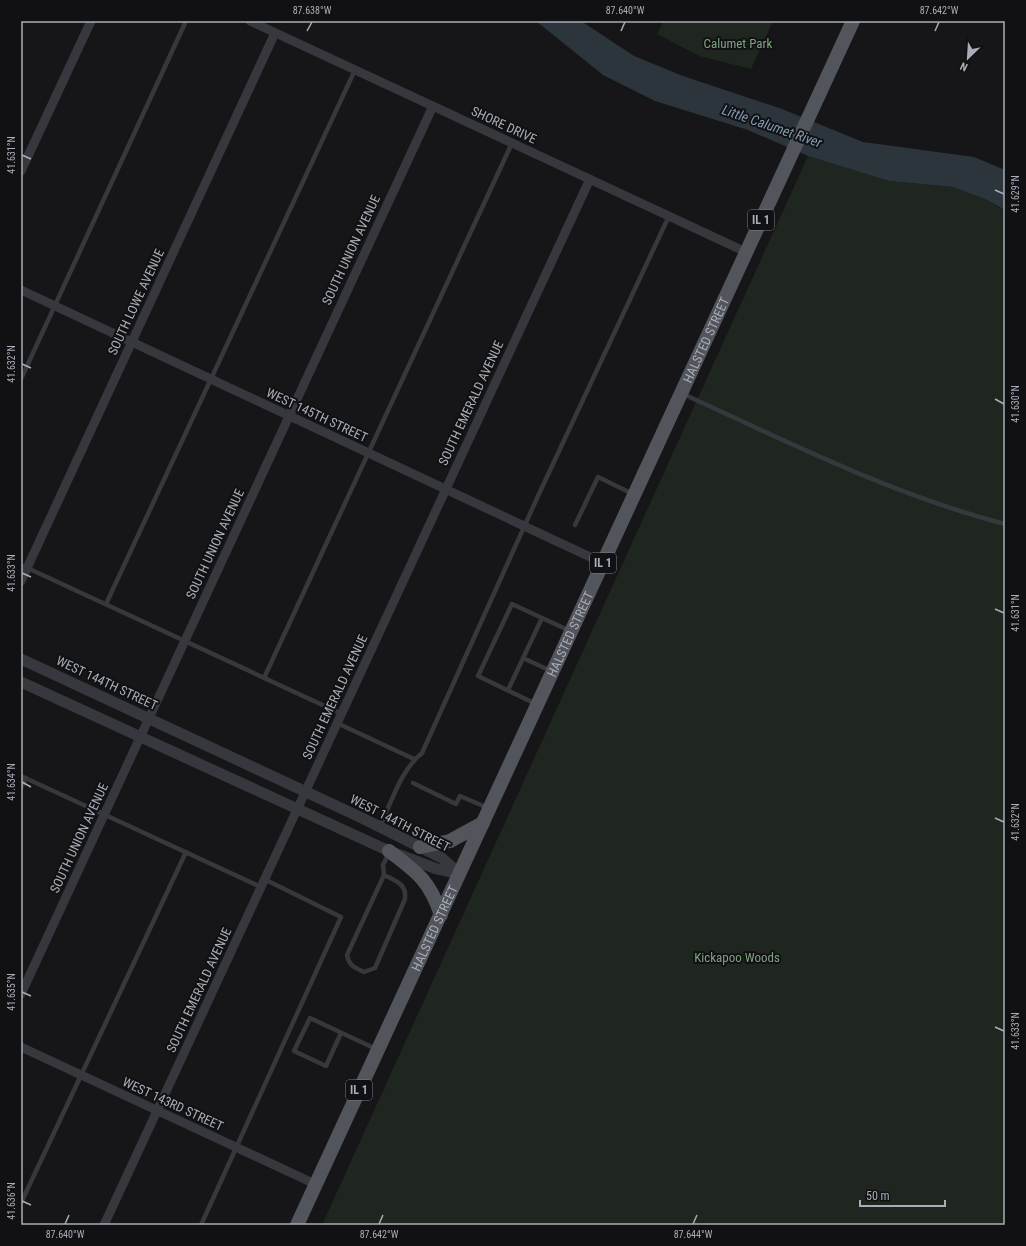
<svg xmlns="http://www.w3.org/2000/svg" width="1026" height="1246" font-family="'Roboto Condensed',sans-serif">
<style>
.green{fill:#1e261f}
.water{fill:#2c353c}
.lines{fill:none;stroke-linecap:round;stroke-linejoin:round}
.service{stroke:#37383d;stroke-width:4.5}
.minor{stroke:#37383d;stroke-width:9}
.tertiary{stroke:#37383d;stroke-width:11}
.primary{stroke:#53555c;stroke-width:14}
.ticks{fill:none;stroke:#a8adb8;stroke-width:1.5}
.labels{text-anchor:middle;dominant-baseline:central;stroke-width:4;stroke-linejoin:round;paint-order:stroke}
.shield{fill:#111113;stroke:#7b7e86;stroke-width:1}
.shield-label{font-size:12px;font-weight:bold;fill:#a8adb8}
.park-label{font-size:13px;fill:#7fa381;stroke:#111113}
.street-label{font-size:13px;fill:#a8adb8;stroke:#111113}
.water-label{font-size:14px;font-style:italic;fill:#7f9bb3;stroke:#111113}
.neatline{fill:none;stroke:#a8adb8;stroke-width:1.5}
.ticks-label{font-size:10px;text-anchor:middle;fill:#a8adb8}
</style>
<rect width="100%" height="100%" fill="#161618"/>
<g class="green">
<polygon points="663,21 773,21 751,69 699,56 657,34"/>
<polygon points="808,156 889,181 953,187 985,199 1005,211 1005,1225 322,1225"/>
</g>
<polygon class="water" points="536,21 581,21 634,56 683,76 782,109 863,142 974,157 1005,170 1005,210 985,199 953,187 889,181 808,156 748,130 655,101 603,75"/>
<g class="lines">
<g class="service">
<polyline points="21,379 186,21"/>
<path d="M683,394C788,442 893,495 1005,524"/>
<polyline points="575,525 598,477 633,494"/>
<polyline points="21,565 342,714"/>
<polyline points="106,604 355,70"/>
<polyline points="523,658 551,671"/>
<polyline points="264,678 512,143"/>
<polyline points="508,690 542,618"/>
<polyline points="536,704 478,676 512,604 570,631"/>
<polyline points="337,723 414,759"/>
<polyline points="21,776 261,887"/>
<polyline points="413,783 456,804 460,796 488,808"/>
<polyline points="21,788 26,778"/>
<path d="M380,826C392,802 400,771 422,753L538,496L669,216"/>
<path d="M384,875C396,881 407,884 405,899L375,968L364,972C355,968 349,966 347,955L384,875L383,865L389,853"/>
<polyline points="341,1033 326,1066 294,1051 310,1018 376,1049"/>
<polyline points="21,1203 186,852"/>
<polyline points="201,1225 341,917 264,879"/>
</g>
<g class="minor">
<polyline points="250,21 746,252"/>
<polyline points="21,171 91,21"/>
<polyline points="21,290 603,563"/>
<polyline points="21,581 275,33"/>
<polyline points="21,994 433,106"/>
<polyline points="21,1047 315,1184"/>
<polyline points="104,1225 590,179"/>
</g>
<g class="tertiary">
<polyline points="21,659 362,818 442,858 460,874"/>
<polyline points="21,682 389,851 437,869 459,874"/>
</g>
<g class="primary">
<polyline points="420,847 450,841 483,823"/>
<path d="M389,851C417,872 430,881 441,915"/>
<path id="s1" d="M297,1225L853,21"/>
</g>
</g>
<path class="ticks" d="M307,31L312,22M621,31L625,22M935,31L939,22M22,155L31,159M995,190L1004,194M22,364L31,368M995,399L1004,404M22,573L31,577M995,609L1004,613M22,782L31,787M995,818L1004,822M22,992L31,996M995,1027L1004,1031M22,1201L31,1205M65,1224L69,1215M379,1224L383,1215M693,1224L697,1215"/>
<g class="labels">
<g class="shield">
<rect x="748" y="210" width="26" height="20" rx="3"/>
<rect x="590" y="553" width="26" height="20" rx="3"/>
<rect x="346" y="1080" width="26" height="20" rx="3"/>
</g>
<g class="shield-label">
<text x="761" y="220">IL 1</text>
<text x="603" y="563">IL 1</text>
<text x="359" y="1090">IL 1</text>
</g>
<g class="park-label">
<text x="738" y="43">Calumet Park</text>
<text x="737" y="957">Kickapoo Woods</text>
</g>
<g class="street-label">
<text transform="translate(504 125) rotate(25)">SHORE DRIVE</text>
<text transform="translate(351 250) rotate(-65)">SOUTH UNION AVENUE</text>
<text transform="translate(136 302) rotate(-65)">SOUTH LOWE AVENUE</text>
<text stroke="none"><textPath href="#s1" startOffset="975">HALSTED STREET</textPath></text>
<text transform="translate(471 403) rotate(-65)">SOUTH EMERALD AVENUE</text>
<text transform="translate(317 415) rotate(25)">WEST 145TH STREET</text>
<text transform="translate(215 544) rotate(-65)">SOUTH UNION AVENUE</text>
<text stroke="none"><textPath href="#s1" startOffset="651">HALSTED STREET</textPath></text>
<text transform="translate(107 683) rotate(25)">WEST 144TH STREET</text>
<text transform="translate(335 697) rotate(-65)">SOUTH EMERALD AVENUE</text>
<text transform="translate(400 823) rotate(27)">WEST 144TH STREET</text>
<text transform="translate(79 838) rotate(-65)">SOUTH UNION AVENUE</text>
<text stroke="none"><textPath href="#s1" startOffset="327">HALSTED STREET</textPath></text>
<text transform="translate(199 990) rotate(-65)">SOUTH EMERALD AVENUE</text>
<text transform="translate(173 1104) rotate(25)">WEST 143RD STREET</text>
</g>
<g class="water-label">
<text transform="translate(772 126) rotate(19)">Little Calumet River</text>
</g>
</g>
<rect width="1026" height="1246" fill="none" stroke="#111113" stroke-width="44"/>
<g transform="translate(968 58) rotate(205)" stroke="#111113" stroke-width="3" paint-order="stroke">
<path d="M0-3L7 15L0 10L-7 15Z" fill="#a8adb8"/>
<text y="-6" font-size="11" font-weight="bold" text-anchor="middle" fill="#a8adb8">N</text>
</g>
<path d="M860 1200v6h85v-6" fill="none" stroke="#a8adb8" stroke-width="2"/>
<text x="866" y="1200" font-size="12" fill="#a8adb8" stroke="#111113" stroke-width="3" paint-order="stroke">50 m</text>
<rect x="22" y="22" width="982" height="1202" class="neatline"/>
<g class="ticks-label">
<text x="312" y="14">87.638°W</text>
<text x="625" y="14">87.640°W</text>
<text x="939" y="14">87.642°W</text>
<text transform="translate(11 155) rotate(-90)" y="4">41.631°N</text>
<text transform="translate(1015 194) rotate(-90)" y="4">41.629°N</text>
<text transform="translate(11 364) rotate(-90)" y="4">41.632°N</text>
<text transform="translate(1015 404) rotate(-90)" y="4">41.630°N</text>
<text transform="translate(11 573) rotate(-90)" y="4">41.633°N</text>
<text transform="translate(1015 613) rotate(-90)" y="4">41.631°N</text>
<text transform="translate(11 782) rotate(-90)" y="4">41.634°N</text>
<text transform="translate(1015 822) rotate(-90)" y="4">41.632°N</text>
<text transform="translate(11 992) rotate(-90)" y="4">41.635°N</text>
<text transform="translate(1015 1031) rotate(-90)" y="4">41.633°N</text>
<text transform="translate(11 1201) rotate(-90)" y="4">41.636°N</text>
<text x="65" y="1238">87.640°W</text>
<text x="379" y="1238">87.642°W</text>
<text x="693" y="1238">87.644°W</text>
</g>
</svg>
